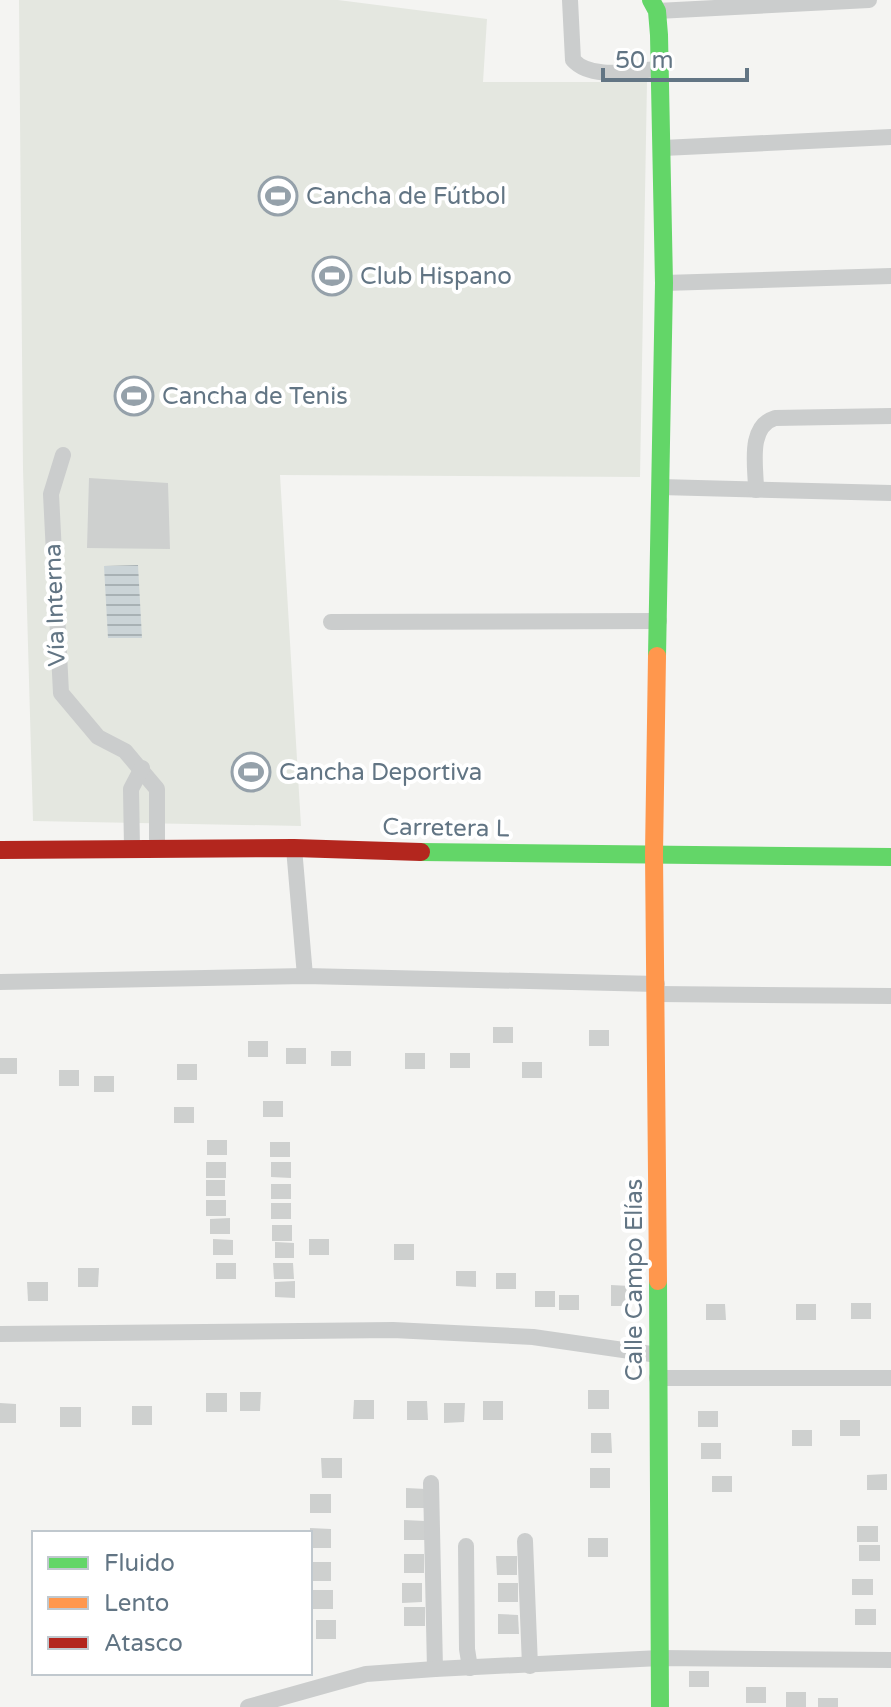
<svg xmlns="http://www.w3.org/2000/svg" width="891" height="1707" font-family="'Varela Round',sans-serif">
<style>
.grass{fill:#e4e7e0}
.water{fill:url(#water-rules)}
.building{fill:#ced0cf}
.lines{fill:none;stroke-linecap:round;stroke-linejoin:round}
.street{stroke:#cbcdcd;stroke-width:16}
.fast{stroke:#63d668;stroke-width:18}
.slow{stroke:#ff974d;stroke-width:18}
.jam{stroke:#b3261e;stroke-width:18}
.labels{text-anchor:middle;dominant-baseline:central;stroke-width:8;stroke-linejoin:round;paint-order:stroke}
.poi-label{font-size:24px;fill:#627584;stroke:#fff;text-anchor:start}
.street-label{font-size:24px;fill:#627584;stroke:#fff}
</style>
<defs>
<pattern id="water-rules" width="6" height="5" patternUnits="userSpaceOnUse" patternTransform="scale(2)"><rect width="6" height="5" fill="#cbd4d7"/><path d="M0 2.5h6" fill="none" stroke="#a8b1b4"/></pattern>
</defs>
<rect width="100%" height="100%" fill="#f4f4f2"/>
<polygon class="grass" points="19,0 338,0 487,19 483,82 647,82 640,477 280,475 301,826 33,821 23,469"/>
<polygon class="water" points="138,565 142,638 108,638 104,566"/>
<g class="building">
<polygon points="89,478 168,483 170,549 87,548"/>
<rect x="493" y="1027" width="20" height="16"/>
<rect x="589" y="1030" width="20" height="16"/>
<rect x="248" y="1041" width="20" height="16"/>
<rect x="286" y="1048" width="20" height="16"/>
<rect x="331" y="1051" width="20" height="15"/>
<rect x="405" y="1053" width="20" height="16"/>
<rect x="450" y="1053" width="20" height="15"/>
<rect x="0" y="1058" width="17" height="16"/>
<rect x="522" y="1062" width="20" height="16"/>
<rect x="177" y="1064" width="20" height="16"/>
<rect x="59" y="1070" width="20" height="16"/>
<rect x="94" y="1076" width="20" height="16"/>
<rect x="263" y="1101" width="20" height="16"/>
<rect x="174" y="1107" width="20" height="16"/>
<rect x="207" y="1140" width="20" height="15"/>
<rect x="270" y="1142" width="20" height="15"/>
<rect x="206" y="1162" width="20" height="16"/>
<polygon points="271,1162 291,1162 291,1178 271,1177"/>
<rect x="206" y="1180" width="19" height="16"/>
<rect x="271" y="1184" width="20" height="15"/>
<rect x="206" y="1200" width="20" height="16"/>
<rect x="271" y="1203" width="20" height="16"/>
<polygon points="230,1218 230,1234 210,1234 210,1219"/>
<rect x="272" y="1225" width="20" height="16"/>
<polygon points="213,1239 233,1240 233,1255 213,1255"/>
<rect x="309" y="1239" width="20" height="16"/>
<polygon points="275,1242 294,1243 294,1258 275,1258"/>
<rect x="394" y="1244" width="20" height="16"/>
<rect x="216" y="1263" width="20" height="16"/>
<polygon points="273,1263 293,1263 294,1279 274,1279"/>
<polygon points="78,1268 99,1268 98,1287 78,1287"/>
<polygon points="456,1271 476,1271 476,1287 456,1286"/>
<rect x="496" y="1273" width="20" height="16"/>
<polygon points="295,1281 295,1298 275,1297 275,1282"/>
<polygon points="27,1282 48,1282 48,1301 28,1301"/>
<polygon points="611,1285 630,1286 630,1306 611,1306"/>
<rect x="535" y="1291" width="20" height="16"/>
<rect x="559" y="1295" width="20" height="15"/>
<rect x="851" y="1303" width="20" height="16"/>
<polygon points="706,1304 725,1304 726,1320 706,1320"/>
<rect x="796" y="1304" width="20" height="16"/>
<rect x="588" y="1390" width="21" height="19"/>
<polygon points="240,1392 261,1392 260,1411 240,1411"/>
<rect x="206" y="1393" width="21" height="19"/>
<polygon points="354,1400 374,1400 374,1419 353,1419"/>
<polygon points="407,1401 427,1401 428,1420 407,1420"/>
<rect x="483" y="1401" width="20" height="19"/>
<polygon points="0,1403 16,1404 16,1423 0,1423"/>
<polygon points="444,1403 465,1403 464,1422 444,1423"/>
<rect x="132" y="1406" width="20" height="19"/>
<rect x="60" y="1407" width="21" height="20"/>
<rect x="698" y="1411" width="20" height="16"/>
<rect x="840" y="1420" width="20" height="16"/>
<rect x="792" y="1430" width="20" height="16"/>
<polygon points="591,1433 611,1433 612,1453 591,1453"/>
<rect x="701" y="1443" width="20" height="16"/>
<polygon points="321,1458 342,1458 342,1478 322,1478"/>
<rect x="590" y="1468" width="20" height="20"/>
<polygon points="887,1474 887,1490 867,1490 867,1475"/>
<rect x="712" y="1476" width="20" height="16"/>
<polygon points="406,1488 426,1489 426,1508 406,1508"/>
<rect x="310" y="1494" width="21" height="19"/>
<polygon points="404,1520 425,1521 425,1540 404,1540"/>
<rect x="857" y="1526" width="21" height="16"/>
<polygon points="310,1528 331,1529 331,1548 310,1548"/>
<rect x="588" y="1538" width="20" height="19"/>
<rect x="859" y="1545" width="21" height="16"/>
<rect x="404" y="1554" width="20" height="19"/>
<polygon points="496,1556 517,1556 517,1575 497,1575"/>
<rect x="310" y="1562" width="21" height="19"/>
<rect x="852" y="1579" width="21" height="16"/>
<polygon points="402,1583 422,1583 422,1602 402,1603"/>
<rect x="498" y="1583" width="20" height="19"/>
<rect x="312" y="1590" width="21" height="19"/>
<rect x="404" y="1607" width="21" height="19"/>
<rect x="855" y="1609" width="21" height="16"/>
<polygon points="498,1614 518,1615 519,1634 498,1634"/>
<rect x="316" y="1620" width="20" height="19"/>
<rect x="689" y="1671" width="20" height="16"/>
<rect x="746" y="1687" width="20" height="16"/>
<rect x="786" y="1692" width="20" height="15"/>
<rect x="818" y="1698" width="20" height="9"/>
</g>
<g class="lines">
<g class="street">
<path d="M570,0L573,60C592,81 634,70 659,69"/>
<polyline points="657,11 869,0"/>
<polyline points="663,148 891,137"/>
<polyline points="664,283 891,276"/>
<polyline points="63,455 51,494 61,693 98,737 125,751 157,789 157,848"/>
<polyline points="660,487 891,493"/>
<path d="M756,490C756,467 747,427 775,418L891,416"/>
<polyline points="331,622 659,621"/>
<polyline points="132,848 131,789 142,768"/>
<polyline points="294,848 305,976"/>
<polyline points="0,982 305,976 657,984"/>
<polyline points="657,994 891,996"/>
<polyline points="0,1334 393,1330 533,1337 658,1355"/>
<polyline points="657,1378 891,1378"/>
<polyline points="431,1483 435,1669"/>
<polyline points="525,1541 530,1666"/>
<polyline points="466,1546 467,1649 470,1668"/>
<polyline points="248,1707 366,1674 435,1669 660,1658 891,1660"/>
</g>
<g class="fast">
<polyline points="651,0 657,11 659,35 664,283 657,656"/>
<polyline points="421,852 891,857"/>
<polyline points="658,1281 660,1707"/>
</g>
<polyline class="slow" points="657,656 654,854 658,1281"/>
<polyline class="jam" points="0,850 294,848 421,852"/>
</g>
<defs>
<g id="stadium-ring" transform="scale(2)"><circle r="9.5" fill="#fff" stroke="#95a1aa" stroke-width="1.5"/><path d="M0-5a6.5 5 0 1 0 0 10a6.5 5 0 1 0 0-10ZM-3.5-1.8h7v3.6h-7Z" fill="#95a1aa"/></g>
</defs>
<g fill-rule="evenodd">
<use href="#stadium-ring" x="278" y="196"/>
<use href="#stadium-ring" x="332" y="276"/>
<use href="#stadium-ring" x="134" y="396"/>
<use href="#stadium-ring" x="251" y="772"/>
</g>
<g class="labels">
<g class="poi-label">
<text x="306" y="196">Cancha de Fútbol</text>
<text x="360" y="276">Club Hispano</text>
<text x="162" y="396">Cancha de Tenis</text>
<text x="279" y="772">Cancha Deportiva</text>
</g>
<g class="street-label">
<text transform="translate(55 605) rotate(-92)">Vía Interna</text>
<text transform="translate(446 828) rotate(1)">Carretera L</text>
<text transform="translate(634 1280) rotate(-90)">Calle Campo Elías</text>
</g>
</g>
<rect x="32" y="1531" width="280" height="144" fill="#ffffff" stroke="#c0c8ce" stroke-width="2"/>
<rect x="48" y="1557" width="40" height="12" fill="#63d668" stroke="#c0c8ce" stroke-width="2"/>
<text x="104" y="1571" font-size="24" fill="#627584">Fluido</text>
<rect x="48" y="1597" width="40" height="12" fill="#ff974d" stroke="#c0c8ce" stroke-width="2"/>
<text x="104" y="1611" font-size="24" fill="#627584">Lento</text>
<rect x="48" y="1637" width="40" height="12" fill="#b3261e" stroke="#c0c8ce" stroke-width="2"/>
<text x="104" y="1651" font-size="24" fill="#627584">Atasco</text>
<path d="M603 68v12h144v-12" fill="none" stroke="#627584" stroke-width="4"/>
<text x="615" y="68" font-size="24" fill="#627584" stroke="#ffffff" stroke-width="6" paint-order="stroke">50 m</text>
</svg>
